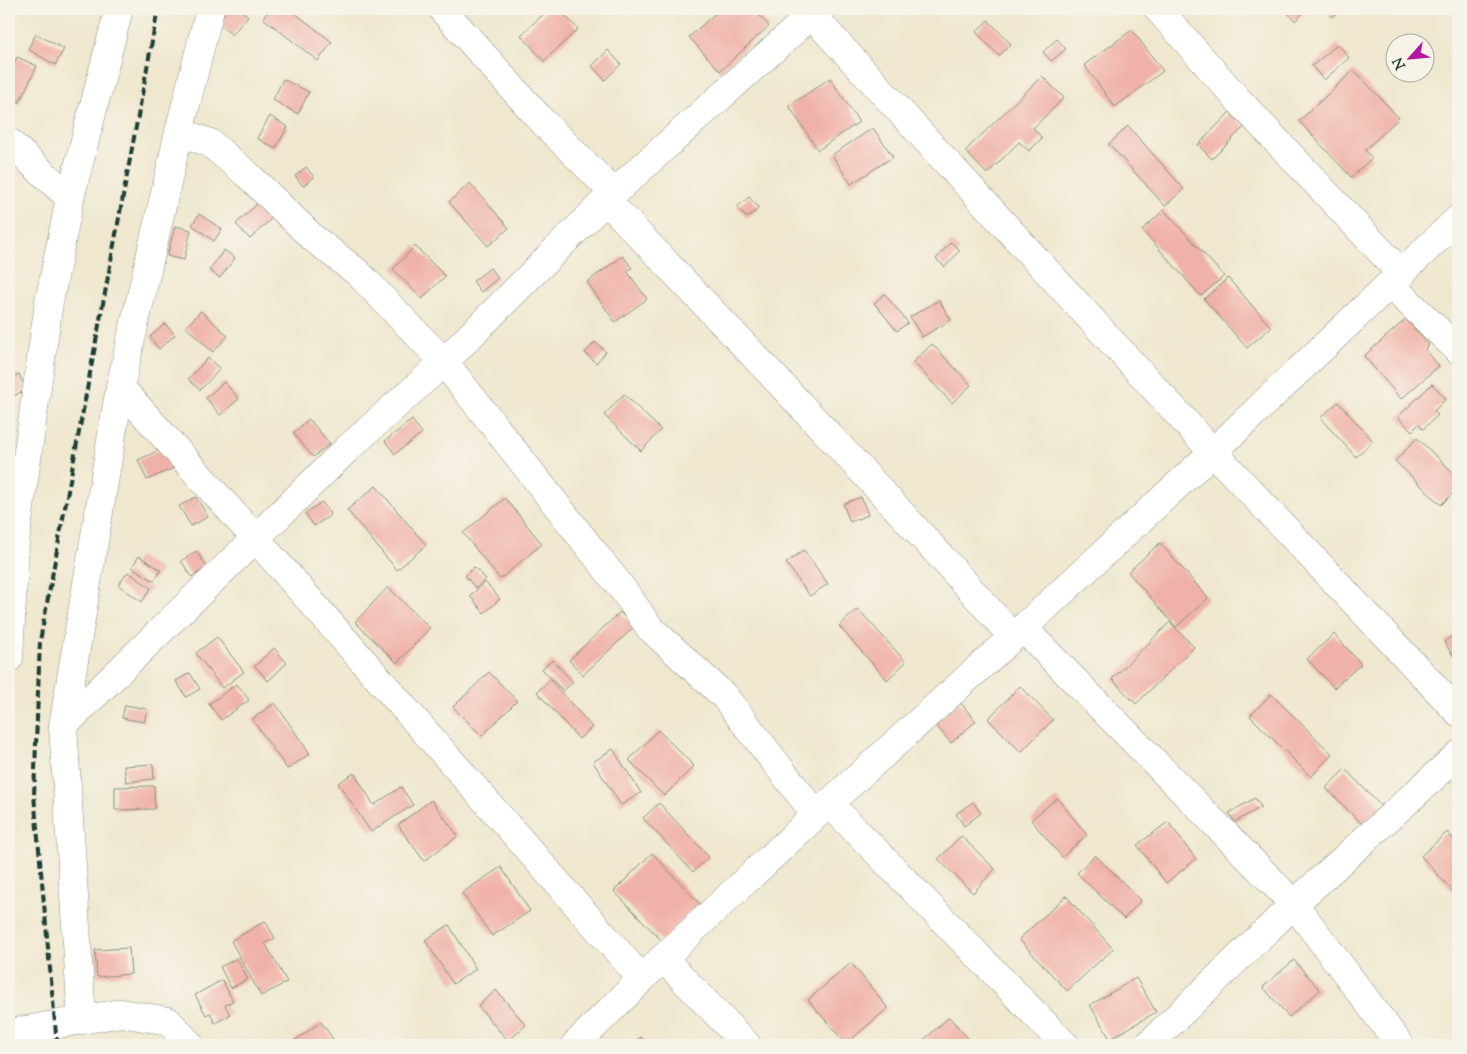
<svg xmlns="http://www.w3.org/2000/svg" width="1467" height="1054" font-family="'Sorts Mill Goudy',serif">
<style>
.building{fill:#f0b2a8}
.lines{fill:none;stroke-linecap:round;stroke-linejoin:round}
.minor-casing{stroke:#879281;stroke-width:29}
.minor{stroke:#fff;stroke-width:28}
.rail{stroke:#1f3d34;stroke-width:4;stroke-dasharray:8 4;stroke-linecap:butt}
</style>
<rect width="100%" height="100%" fill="#f7f3e8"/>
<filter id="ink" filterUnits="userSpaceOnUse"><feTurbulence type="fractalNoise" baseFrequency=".02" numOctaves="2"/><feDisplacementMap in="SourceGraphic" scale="10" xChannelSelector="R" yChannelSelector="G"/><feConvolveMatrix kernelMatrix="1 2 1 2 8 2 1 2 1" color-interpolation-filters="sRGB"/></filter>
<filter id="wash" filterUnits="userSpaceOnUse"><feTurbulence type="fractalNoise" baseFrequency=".0096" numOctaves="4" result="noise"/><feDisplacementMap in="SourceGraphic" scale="20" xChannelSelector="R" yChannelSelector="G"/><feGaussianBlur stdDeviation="1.12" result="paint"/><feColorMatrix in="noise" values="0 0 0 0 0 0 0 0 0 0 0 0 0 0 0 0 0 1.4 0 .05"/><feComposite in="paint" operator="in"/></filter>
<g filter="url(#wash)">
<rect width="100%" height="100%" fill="#efe7ce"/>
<g id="blocks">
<g class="building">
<polygon points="228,9 240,9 248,16 232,35 217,22"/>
<polygon points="270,9 290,9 332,42 318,61 263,18"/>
<polygon points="549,9 559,9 578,29 544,61 521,35"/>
<polygon points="720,9 753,9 769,26 720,71 689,37"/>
<polygon points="1284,9 1307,9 1295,21"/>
<polygon points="1326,9 1344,9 1331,17"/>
<polygon points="988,20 1011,44 999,56 976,32"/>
<polygon points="1132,30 1163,71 1115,107 1084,65"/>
<polygon points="36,34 64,49 55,65 28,49"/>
<polygon points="1057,39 1066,49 1051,61 1043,52"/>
<polygon points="1338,44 1349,58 1324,80 1312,66"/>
<polygon points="608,50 621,64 605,80 592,66"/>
<polygon points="17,57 37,66 19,103 9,98 9,74"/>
<polygon points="1354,70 1399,118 1365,150 1372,158 1351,177 1299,121"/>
<polygon points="1042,76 1064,98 1033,128 1042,138 1029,151 1019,142 987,174 965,151"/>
<polygon points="830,78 859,122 818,150 789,106"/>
<polygon points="283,79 309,92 298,114 273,100"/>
<polygon points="1230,112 1244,127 1212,159 1198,145"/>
<polygon points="270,116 288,127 275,149 257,138"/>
<polygon points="1128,126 1184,189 1165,206 1109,144"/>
<polygon points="873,128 893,157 851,184 832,155"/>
<polygon points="306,167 314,177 303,186 295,176"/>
<polygon points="470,183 509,228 488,246 449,202"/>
<polygon points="749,197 759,208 747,218 737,207"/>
<polygon points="258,203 272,218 250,239 236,224"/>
<polygon points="1164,210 1224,276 1201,296 1142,230"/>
<polygon points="199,214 222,229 214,241 192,225"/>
<polygon points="175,226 191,230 184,260 167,256"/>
<polygon points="951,242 960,250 945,267 936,259"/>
<polygon points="415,246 445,276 422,299 393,269"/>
<polygon points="224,250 235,258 220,278 209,270"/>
<polygon points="623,256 632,268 627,271 647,299 615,322 587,282"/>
<polygon points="490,268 498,278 481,292 473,281"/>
<polygon points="1228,278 1271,327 1247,348 1204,299"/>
<polygon points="885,294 908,323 897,331 874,303"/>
<polygon points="939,300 951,320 922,337 910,317"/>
<polygon points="201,311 228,336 213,352 186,327"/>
<polygon points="1406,319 1429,345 1425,349 1439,366 1401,399 1364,356"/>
<polygon points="165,324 175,335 159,349 150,337"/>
<polygon points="595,342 606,352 596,363 585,353"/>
<polygon points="932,344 971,385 952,403 913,362"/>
<polygon points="208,358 220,369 200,390 188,379"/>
<polygon points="19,374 26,390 9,398 9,379"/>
<polygon points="224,382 239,399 220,415 206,398"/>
<polygon points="1432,384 1446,399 1434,411 1438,415 1423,429 1419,424 1412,431 1398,417"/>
<polygon points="624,394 661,430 641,451 604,415"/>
<polygon points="1338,402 1373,441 1356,457 1320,418"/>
<polygon points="309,419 330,444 313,457 293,433"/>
<polygon points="412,420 422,433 395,454 385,441"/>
<polygon points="1417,438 1458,477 1458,488 1441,505 1395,461"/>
<polygon points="166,447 176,467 147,480 138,460"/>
<polygon points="376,486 426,545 397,570 347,510"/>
<polygon points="196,497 208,517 191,526 179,506"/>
<polygon points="861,497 868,515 850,522 843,504"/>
<polygon points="505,498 542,544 500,579 463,533"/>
<polygon points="322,502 331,515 314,526 305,513"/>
<polygon points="1160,543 1208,598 1176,627 1128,572"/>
<polygon points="804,550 828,584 810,596 786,563"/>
<polygon points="196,551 207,567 192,577 181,561"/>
<polygon points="139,556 161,570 154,581 132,567"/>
<polygon points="474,567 486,579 476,588 465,576"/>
<polygon points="128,572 151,588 142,602 118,585"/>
<polygon points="485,582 500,599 484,613 470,596"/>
<polygon points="388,587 430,628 397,663 355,622"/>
<polygon points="858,609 906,662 887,680 839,626"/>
<polygon points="620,612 634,627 583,675 569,660"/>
<polygon points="1170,622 1194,647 1136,704 1112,679"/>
<polygon points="1334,634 1361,664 1334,688 1307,659"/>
<polygon points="1455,634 1458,638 1458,663 1444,642"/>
<polygon points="217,637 244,672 222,688 196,653"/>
<polygon points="274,648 287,663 268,681 255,666"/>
<polygon points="552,660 573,682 563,691 542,669"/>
<polygon points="489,672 517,701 482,736 453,707"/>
<polygon points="190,673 200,689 186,697 176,681"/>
<polygon points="550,680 592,727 579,739 537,692"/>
<polygon points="237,684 249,700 221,720 209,704"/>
<polygon points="1020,686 1053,720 1021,752 988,719"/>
<polygon points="1271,694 1332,754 1311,777 1250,716"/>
<polygon points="959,701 976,721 951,743 934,723"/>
<polygon points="275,703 310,754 287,769 252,719"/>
<polygon points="125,705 147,709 144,722 122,718"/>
<polygon points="658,730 694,766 664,796 629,760"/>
<polygon points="613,749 641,793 621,805 593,762"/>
<polygon points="153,764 154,779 126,782 124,766"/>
<polygon points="1345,769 1384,809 1366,828 1326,788"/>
<polygon points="354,773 374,805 401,787 413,805 371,832 338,783"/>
<polygon points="154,786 155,809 115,810 115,787"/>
<polygon points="1057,798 1087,835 1062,857 1031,820"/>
<polygon points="1255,798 1261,807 1235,822 1229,813"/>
<polygon points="431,800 458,836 424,861 398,825"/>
<polygon points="973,802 981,813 964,826 956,814"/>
<polygon points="659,803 709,857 693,872 643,818"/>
<polygon points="1168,822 1196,859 1166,883 1137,845"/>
<polygon points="1447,832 1458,844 1458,897 1421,856"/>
<polygon points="961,836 995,869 973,893 938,859"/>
<polygon points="652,853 700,904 662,941 614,891"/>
<polygon points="1095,855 1141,900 1124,919 1077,873"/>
<polygon points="501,867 530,911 492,936 462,893"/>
<polygon points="1066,896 1113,949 1067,991 1019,939"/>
<polygon points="265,921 275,938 265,943 287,982 261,996 231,941"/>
<polygon points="449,925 476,969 453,984 425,940"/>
<polygon points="129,948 131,974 97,977 95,950"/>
<polygon points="237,958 248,979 231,988 220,967"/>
<polygon points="1294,960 1320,990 1289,1017 1263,987"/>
<polygon points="851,963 888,1008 846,1044 808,1000"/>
<polygon points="1136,978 1156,1012 1110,1039 1090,1005"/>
<polygon points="222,980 233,1001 225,1005 230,1015 215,1023 210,1013 206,1015 195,995"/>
<polygon points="496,990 526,1025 508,1041 478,1006"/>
<polygon points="949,1017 974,1045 918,1045"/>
<polygon points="321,1022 333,1039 324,1045 297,1045 294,1041"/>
<polygon points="641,1037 648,1045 630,1045"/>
</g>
</g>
</g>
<g filter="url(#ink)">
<use href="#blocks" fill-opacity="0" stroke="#879281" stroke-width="1"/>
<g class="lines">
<g class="minor-casing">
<g id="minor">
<polyline points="442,9 542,121 614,193"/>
<polyline points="806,9 1213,452 1458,712"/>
<polyline points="1158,9 1241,103 1402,274"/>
<polyline points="179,132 210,143 248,175 313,238 358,273 444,362 624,591 650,628 724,696 816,815"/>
<polyline points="9,142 70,198"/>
<path d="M606,200C743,344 881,488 1013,637"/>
<polyline points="1391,285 1458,350"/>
<polyline points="120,387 256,539 642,979"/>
<polyline points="1023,628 1294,904 1400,1045"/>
<polyline points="9,658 15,543 49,302 70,198 119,9"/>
<polyline points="63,726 346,450 444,362 606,200 818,9"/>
<polyline points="829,803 1065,1045"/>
<polyline points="663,958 747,1045"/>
<polyline points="82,1020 63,726 120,387 179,132 210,9"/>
<polyline points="9,1033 121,1013 168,1021 190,1045"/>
<polyline points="575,1045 663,958 816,815 1023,628 1213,452 1458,219"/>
<polyline points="1148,1045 1294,904 1458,755"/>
</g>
</g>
<use href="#minor" class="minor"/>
<polyline class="rail" points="57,1045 34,795 40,641 158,9"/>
</g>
</g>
<rect width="1467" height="1054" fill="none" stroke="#f7f3e8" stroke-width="30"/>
<g transform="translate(1410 58) rotate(243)"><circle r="24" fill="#f7f3e8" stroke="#a1aaa0"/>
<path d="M0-4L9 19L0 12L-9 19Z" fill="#b5179e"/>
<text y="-8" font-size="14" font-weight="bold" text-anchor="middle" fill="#1f3d34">N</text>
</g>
</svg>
